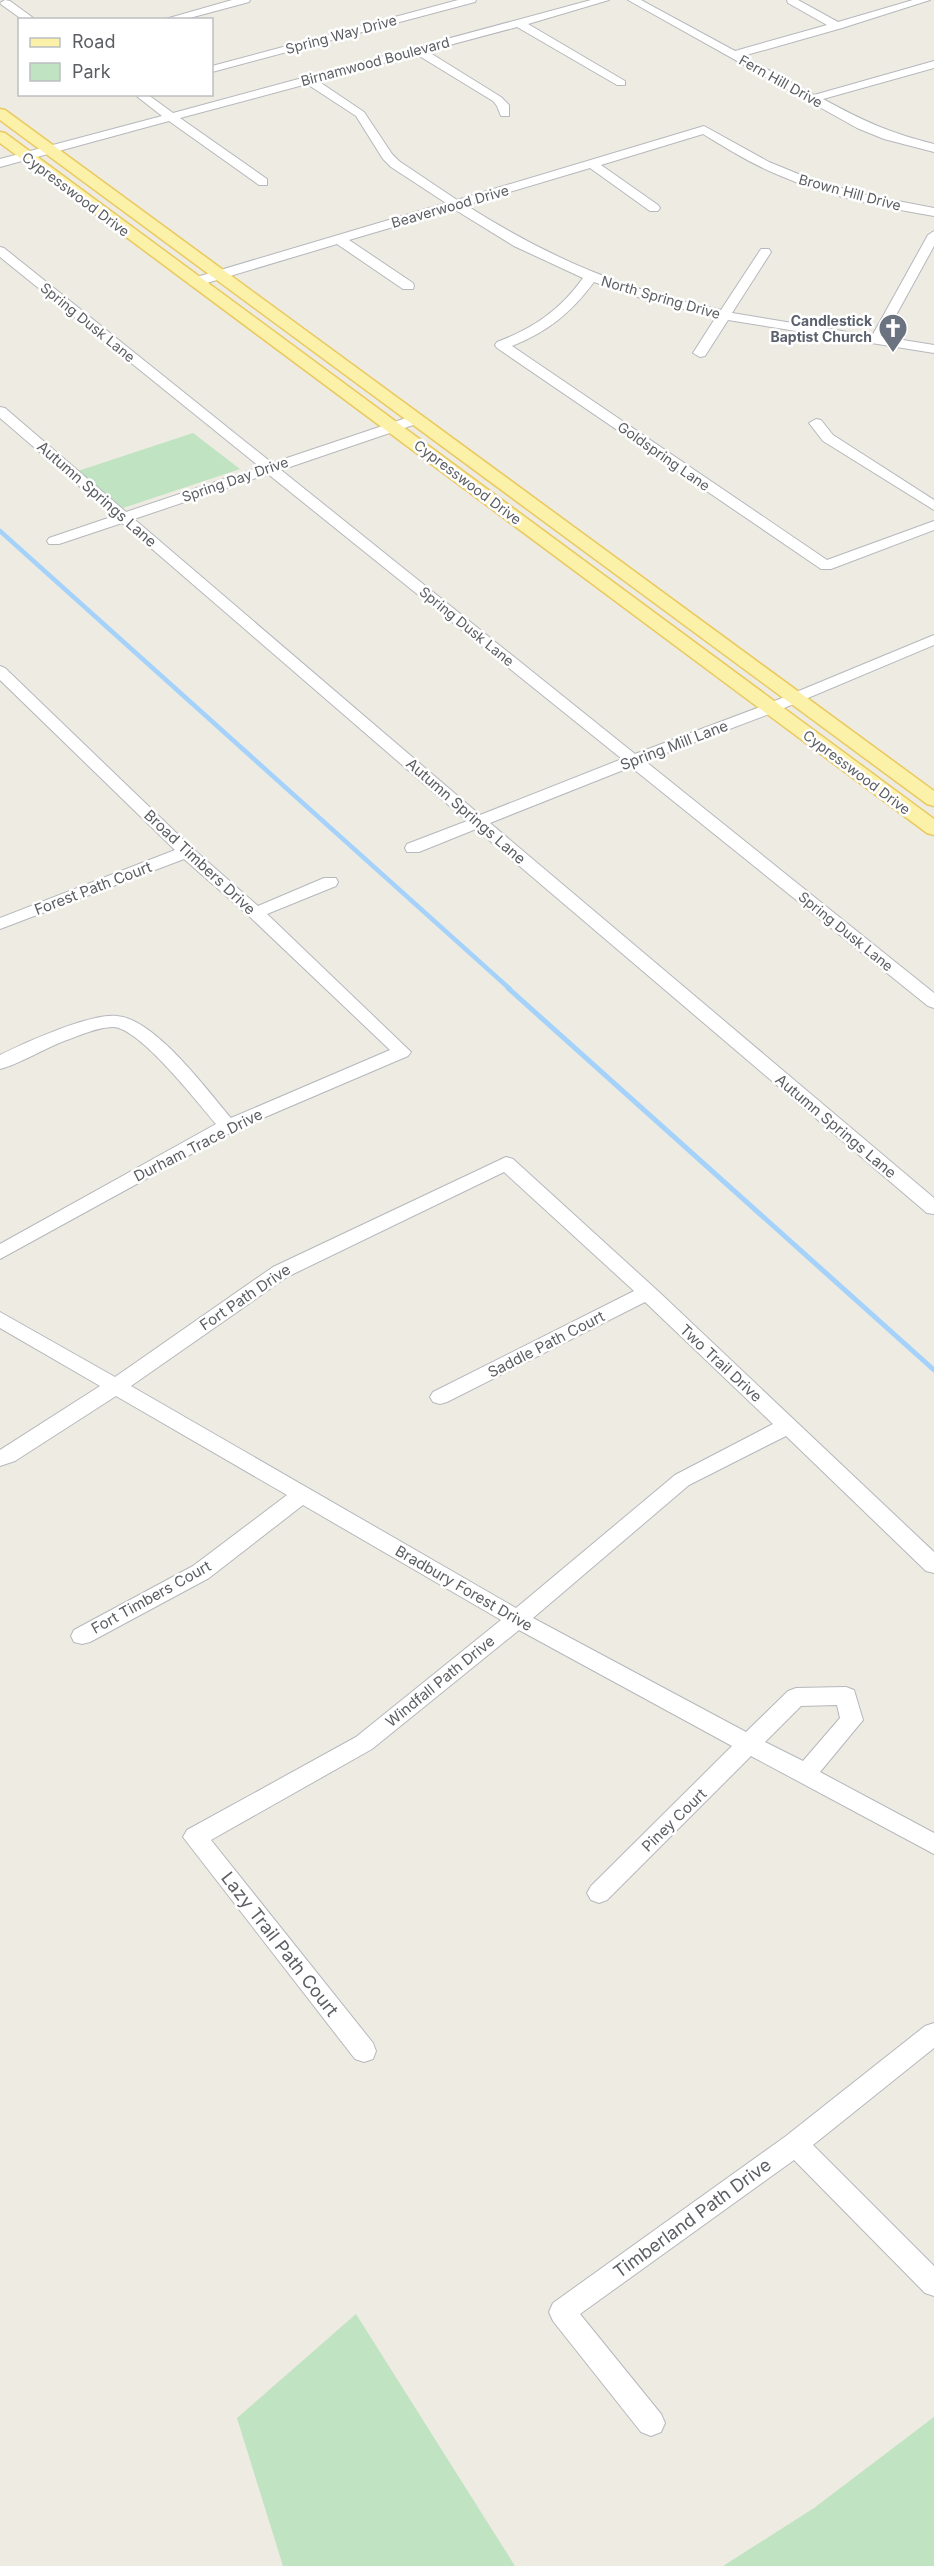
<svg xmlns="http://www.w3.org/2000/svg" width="934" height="2566" font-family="Inter,sans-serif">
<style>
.green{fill:#c0e3c1}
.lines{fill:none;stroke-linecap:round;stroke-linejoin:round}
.stream-far1{stroke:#a4d2fb;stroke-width:4.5}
.stream{stroke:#a4d2fb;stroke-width:5}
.minor-casing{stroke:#b5b8bc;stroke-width:2}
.major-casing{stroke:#eac95e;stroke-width:3}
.minor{fill:#fff;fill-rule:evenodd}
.major{fill:#fbf1a9;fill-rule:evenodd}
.labels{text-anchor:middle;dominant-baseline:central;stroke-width:5;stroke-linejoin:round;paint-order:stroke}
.far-street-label{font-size:14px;fill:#5b5e62;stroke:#fff}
.far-worship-label{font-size:14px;font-weight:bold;fill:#5b616d;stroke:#fff;text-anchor:end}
.street-label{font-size:15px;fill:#5b5e62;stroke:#fff}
.near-street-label{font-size:18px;fill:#5b5e62;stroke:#fff}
</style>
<rect width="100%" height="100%" fill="#edebe2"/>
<g class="green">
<polygon points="193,433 240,469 123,508 78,471"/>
<polygon points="356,2314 515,2566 283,2566 237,2418"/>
<polygon points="934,2417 934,2566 723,2566 814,2508"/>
</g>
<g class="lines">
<polyline class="stream-far1" points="0,531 510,989"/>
<polyline class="stream" points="508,988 934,1370"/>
<g class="minor-casing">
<g id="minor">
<polygon points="5,0 10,1 36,20 23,20 2,5 0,3"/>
<polygon points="232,0 250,0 249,2 182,20 162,20"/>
<polygon points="458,0 476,0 475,2 212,72 212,66"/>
<path d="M591,0H609L528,24L625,81V85H617L517,27L427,51L501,97L509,105V116H501L497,106L493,101L416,54L318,81L364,112L392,154L399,161L457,200L704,126L769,162L808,178L861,194L934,208V216C882,207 829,197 781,176C753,165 728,149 703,134L601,165L658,205L660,208L658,211H650L590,168L466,205C547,257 626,291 721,310L761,249H769L771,252L732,313L872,336L928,235L934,231V246L884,337L934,345V353L728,320L705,356L700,357L693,353L716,317L647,300L594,282C571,313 547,332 512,346L827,560L934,521V530L831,569H821L497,348L495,345L497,342C534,328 560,310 583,278L514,246L454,209L349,240L413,283L414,286L413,289H403L337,244L200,285H190L189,282L190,279L446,203L391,167L383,159L356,116L307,84L180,118L267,179V185H259L169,121L0,167V159L162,116L134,94H147L173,113Z"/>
<path d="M628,0H641L735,51L827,25L788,3L787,0H798L838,22L913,0H930L842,28L743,56L814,95L934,61V68L823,99C863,121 890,133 934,144V152L884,139L857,128Z"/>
<path d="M0,247L4,248L272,463L412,416H422L424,419L422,422L281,470L635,754L765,705L934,635V645L777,711L645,761L934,993V1008L928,1006L631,767L490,823L934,1198V1214L927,1213L476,829L419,852H407L405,848L407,844L467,821L122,523L59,544H49L47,541L49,538L114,516L0,418V407L5,408L126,512L260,467L0,257ZM268,474L622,759L480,815L134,519Z"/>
<polygon points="816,419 821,420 833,435 934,500 934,510 823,441 809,423"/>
<path d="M0,666L5,668L192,848L258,906L324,878H336L338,882L336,886L267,914L411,1052L408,1056L235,1130L0,1259V1244L216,1124C198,1103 139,1027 113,1027C97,1027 79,1036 64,1041C43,1049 22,1063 0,1069V1055C24,1043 90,1013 117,1016C155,1019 206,1089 231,1118L390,1050L250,917L184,859L0,929V918L175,850L0,680Z"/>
<path d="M506,1157L513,1159L659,1292L934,1552V1573L926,1571L786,1436L689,1485L533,1618L746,1732L788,1691L796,1688L846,1687L854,1690L863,1720L820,1772L934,1833V1854L751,1756L607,1900L599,1903L591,1900L587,1893L591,1886L732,1746L519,1630L372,1749L211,1840L373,2043L376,2051L373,2059L364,2062L355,2059L183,1837L187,1830L356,1737L501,1620L303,1505L209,1578L90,1642L82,1644L74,1642L71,1636L74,1630L193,1566L287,1495L116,1396L15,1461L0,1466V1450L100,1386L0,1328V1312L115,1377L273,1267ZM504,1172L634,1291L433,1392L430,1397L433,1402L440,1404L447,1402L645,1302L773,1424L675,1475L516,1608L131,1386L287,1277ZM837,1705L840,1718L803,1761L765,1742L801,1706Z"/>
<polygon points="934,2023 934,2048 813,2145 934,2266 934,2296 925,2293 794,2160 580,2314 661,2414 665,2423 661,2432 651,2436 641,2432 553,2321 549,2312 553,2303 786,2136 925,2026"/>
</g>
</g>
<g class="major-casing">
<g id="major">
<polygon points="0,109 5,110 934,791 934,806 927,804 0,120"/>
<polygon points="0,132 5,133 934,819 934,835 927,833 0,143"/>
</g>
</g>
<use href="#minor" class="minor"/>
<use href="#major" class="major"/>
</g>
<defs>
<g id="church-pin" transform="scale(1.5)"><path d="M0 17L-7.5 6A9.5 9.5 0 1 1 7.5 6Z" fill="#6b7280" stroke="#fff"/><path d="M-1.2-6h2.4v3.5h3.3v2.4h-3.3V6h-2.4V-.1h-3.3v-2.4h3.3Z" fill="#fff"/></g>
</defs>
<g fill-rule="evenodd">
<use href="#church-pin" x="893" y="328"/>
</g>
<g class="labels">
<g class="far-street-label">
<text transform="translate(341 34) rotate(-15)">Spring Way Drive</text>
<text transform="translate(375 61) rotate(-15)">Birnamwood Boulevard</text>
<text transform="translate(781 81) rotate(29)">Fern Hill Drive</text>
<text transform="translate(850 192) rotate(15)">Brown Hill Drive</text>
<text transform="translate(76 194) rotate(37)">Cypresswood Drive</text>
<text transform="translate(450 206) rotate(-16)">Beaverwood Drive</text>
<text transform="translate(661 297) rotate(16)">North Spring Drive</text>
<text transform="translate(88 322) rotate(39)">Spring Dusk Lane</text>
<text transform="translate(664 456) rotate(35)">Goldspring Lane</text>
<text transform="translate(235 479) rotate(-19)">Spring Day Drive</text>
<text transform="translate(468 482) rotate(37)">Cypresswood Drive</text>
<text transform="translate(467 626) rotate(39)">Spring Dusk Lane</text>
<text transform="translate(857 772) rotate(37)">Cypresswood Drive</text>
<text transform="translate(846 931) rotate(39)">Spring Dusk Lane</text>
</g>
<g class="far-worship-label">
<text x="872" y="320">Candlestick<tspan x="872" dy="16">Baptist Church</tspan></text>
</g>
<g class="street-label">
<text transform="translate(97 494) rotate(41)">Autumn Springs Lane</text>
<text transform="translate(674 745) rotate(-21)">Spring Mill Lane</text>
<text transform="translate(466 811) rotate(41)">Autumn Springs Lane</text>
<text transform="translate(200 862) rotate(43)">Broad Timbers Drive</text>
<text transform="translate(93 888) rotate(-21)">Forest Path Court</text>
<text transform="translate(836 1126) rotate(40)">Autumn Springs Lane</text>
<text transform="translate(198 1145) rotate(-27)">Durham Trace Drive</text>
<text transform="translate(245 1297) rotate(-34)">Fort Path Drive</text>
<text transform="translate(546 1344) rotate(-27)">Saddle Path Court</text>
<text transform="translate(721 1363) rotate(43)">Two Trail Drive</text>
<text transform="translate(464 1588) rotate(30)">Bradbury Forest Drive</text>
<text transform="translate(151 1597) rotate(-29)">Fort Timbers Court</text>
<text transform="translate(440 1681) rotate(-39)">Windfall Path Drive</text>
<text transform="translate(674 1820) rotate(-44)">Piney Court</text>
</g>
<g class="near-street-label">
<text transform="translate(280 1944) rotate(52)">Lazy Trail Path Court</text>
<text transform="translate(692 2218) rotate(-36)">Timberland Path Drive</text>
</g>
</g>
<rect x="18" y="18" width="195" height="78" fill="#ffffff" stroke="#bdbfc0" stroke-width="1.5"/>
<rect x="30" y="38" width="30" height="9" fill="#fbf1a9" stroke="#bdbfc0" stroke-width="1.5"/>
<text x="72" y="48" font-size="18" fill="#5b5e62">Road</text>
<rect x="30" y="63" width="30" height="18" fill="#c0e3c1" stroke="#bdbfc0" stroke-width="1.5"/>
<text x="72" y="78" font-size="18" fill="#5b5e62">Park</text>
</svg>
